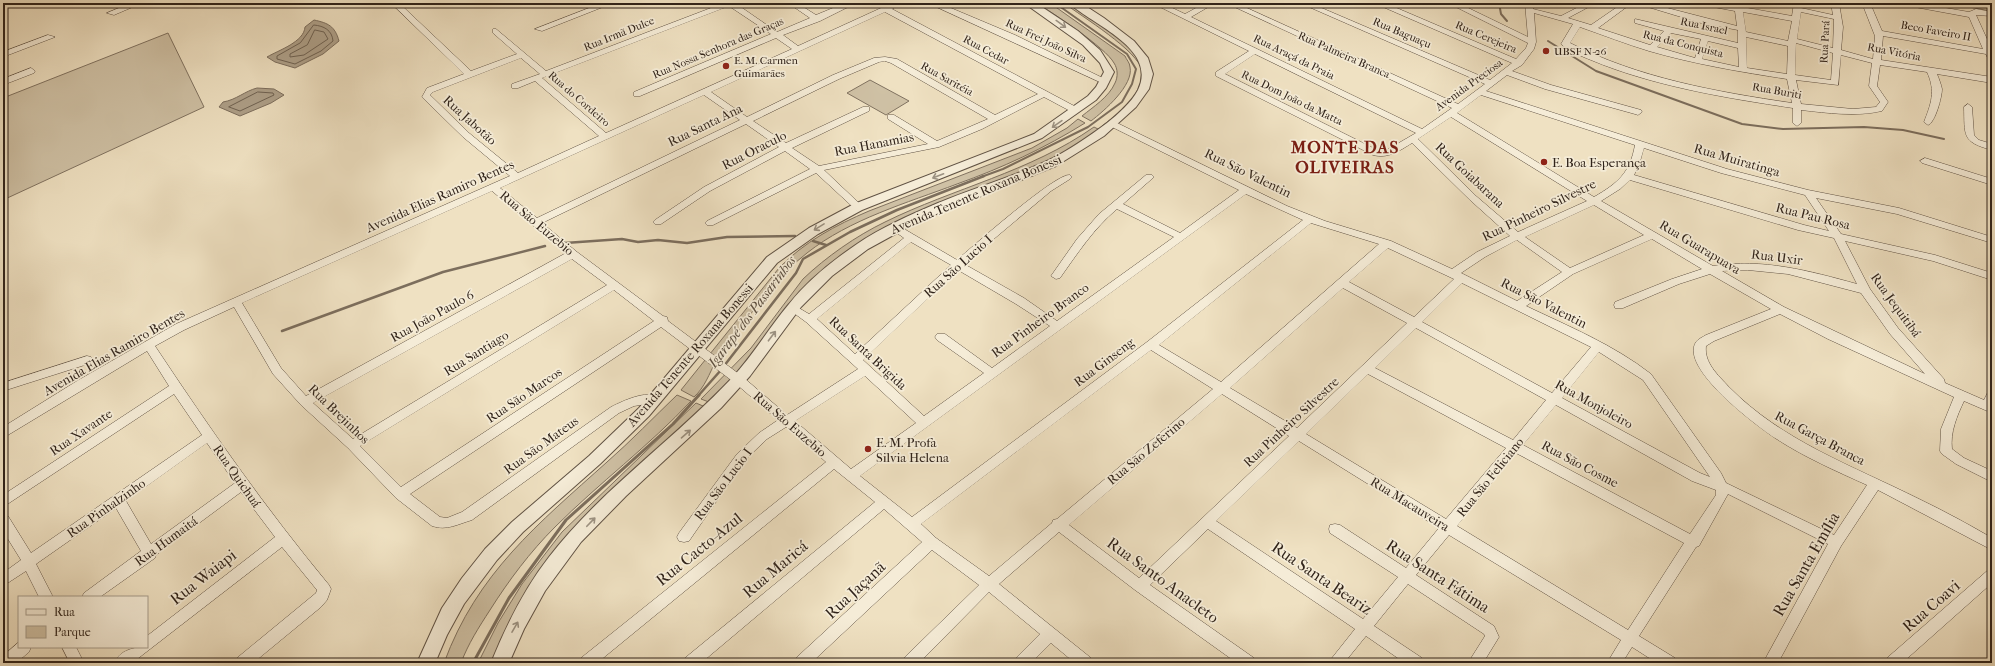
<svg xmlns="http://www.w3.org/2000/svg" width="1995" height="666" font-family="'IM FELL French Canon',serif">
<style>
.green{fill:#cfc1a5;stroke:#807260}
.water{fill:#aea089;stroke:#7c6e5d}
.lines{fill:none;stroke-linecap:round;stroke-linejoin:round}
.shore{stroke:#6f6252;stroke-width:1}
.stream-far2{stroke:#7c6e5d;stroke-width:2}
.stream-far1{stroke:#7c6e5d;stroke-width:2.5}
.stream{stroke:#7c6e5d;stroke-width:3}
.minor-casing{stroke:#605244;stroke-width:1}
.tertiary-casing{stroke:#605244;stroke-width:2}
.minor{fill:#f5ecd7;fill-rule:evenodd}
.tertiary{fill:#f5ecd7;fill-rule:evenodd}
.oneway{stroke:#9c9282}
.poi-dot{fill:#8f2418;stroke:#f5ecd7;stroke-width:1.5}
.labels{text-anchor:middle;dominant-baseline:central;stroke-width:3.5;stroke-linejoin:round;paint-order:stroke}
.far-street-label{font-size:11px;fill:#30231a;stroke:#f5ecd7}
.far-poi-label{font-size:11px;fill:#30231a;stroke:#f5ecd7;text-anchor:start}
.street-label{font-size:13px;fill:#30231a;stroke:#f5ecd7}
.poi-label{font-size:13px;fill:#30231a;stroke:#f5ecd7;text-anchor:start}
.water-label{font-size:14px;font-style:italic;fill:#5c4f41;stroke:#f5ecd7}
.near-street-label{font-size:16px;fill:#30231a;stroke:#f5ecd7}
.district-label{font-size:17px;font-weight:bold;letter-spacing:1px;fill:#7a1f14;stroke:#f5ecd7}
</style>
<rect width="100%" height="100%" fill="#efe1c2"/>
<filter id="stains"><feTurbulence type="fractalNoise" baseFrequency=".005" numOctaves="4"/><feColorMatrix values="0 0 0 0 .2 0 0 0 0 .09 0 0 0 0 .02 0 0 0 .5 -.17"/></filter>
<radialGradient id="worn" r=".72"><stop offset=".6" stop-color="#630" stop-opacity="0"/><stop offset="1" stop-color="#630" stop-opacity=".3"/></radialGradient>
<g class="green">
<path d="M1036,3H1050L1125,56C1126,59 1130,63 1130,67C1134,85 1104,111 1091,121L1082,116C1093,107 1109,97 1115,83C1118,77 1118,69 1114,63C1106,48 1052,12 1036,3Z"/>
<path d="M1064,3H1070L1129,45L1142,58L1145,88L1106,128L1102,126C1112,118 1125,110 1132,99C1137,92 1144,80 1142,71C1139,51 1081,16 1064,3Z"/>
<polygon points="1947,3 1992,3 1992,11 1991,11"/>
<polygon points="168,33 204,107 3,200 3,98"/>
<polygon points="870,80 909,101 886,115 847,93"/>
<path d="M1078,119L1085,123C1045,148 1002,168 957,184C907,203 850,219 807,253C780,274 759,302 739,330C732,340 723,350 716,361C709,374 705,387 694,397L681,390L779,268C804,242 836,225 869,211L1032,148L1067,128Z"/>
<path d="M1094,127L1102,131L1063,156L922,213L820,278L714,404L701,399L751,348L803,279C826,257 856,236 885,222C954,188 1030,172 1094,127Z"/>
<path d="M677,395L691,401C649,446 599,483 555,527C530,552 509,580 490,610C479,627 468,644 461,663H444C477,573 538,524 607,462C631,441 654,417 677,395Z"/>
<polygon points="696,403 710,409 573,537 498,663 478,663 498,623 522,584 562,532"/>
</g>
<g class="water">
<path d="M314,20C328,23 335,26 339,41L323,54L295,68L275,62L267,57C279,50 304,42 305,27Z"/>
<path d="M257,88L274,89L284,95L271,103L240,116L219,107L223,102C236,100 245,91 257,88Z"/>
</g>
<g class="lines">
<g class="shore">
<path d="M314,25C324,26 332,30 333,41L321,51L295,64L277,59V56L300,43Z"/>
<polygon points="315,30 324,32 328,39 304,55 290,57 290,54 307,45"/>
<polygon points="258,92 273,93 274,95 240,111 229,107"/>
</g>
<g class="stream-far2">
<polyline points="1499,3 1501,14 1507,21"/>
<polyline points="1548,41 1596,71 1742,124 1783,129 1864,127 1903,130 1944,139"/>
<polyline points="981,177 1003,169 1088,127 1122,102 1132,84 1136,69 1127,54 1055,3"/>
</g>
<g class="stream-far1">
<polyline points="813,241 826,245"/>
<polyline points="565,243 622,239 638,242 658,240 687,243 727,237 795,236"/>
<polyline points="282,331 443,272 545,246"/>
<polyline points="724,366 796,273 803,259 850,232 897,210 984,176"/>
<polyline points="698,396 721,370"/>
</g>
<polyline class="stream" points="473,663 509,598 566,520 673,424 699,395"/>
<g class="minor-casing">
<g id="minor">
<polygon points="21,3 20,5 3,8 3,4"/>
<polygon points="131,3 142,3 114,15 107,13"/>
<path d="M391,3H399L471,71L517,54L493,33V29H496L546,71L724,3H735L777,32L810,18L788,3H797L816,15L845,3H856L820,21L783,35L798,46L892,3H902L892,9L1078,108V112H1072L1044,97L982,129L939,147L824,170L861,205L863,207L861,209H855L816,173L713,225H707L705,223L707,221L810,169L785,151L710,191L661,224H655L653,222L655,220L704,187L779,147L746,124L542,223L577,252L663,316L667,317L668,321L743,377L787,415L858,369L806,322L787,308L792,304L809,314L904,238L890,228L891,226H899L957,260C972,247 1057,172 1070,175L1072,177L1070,179L1051,191L964,264L1024,298L1057,321L1174,237L1117,209C1094,228 1077,254 1060,278L1056,279L1051,276L1077,239L1099,214L1146,175H1152L1154,177L1123,204L1180,233L1239,190L1110,126L1109,124L1113,121L1287,206L1325,221L1391,241L1452,269L1477,252L1510,236L1470,200L1412,143C1399,151 1388,159 1373,155L1216,76V72L1249,51L1152,3H1162L1185,14L1205,3H1215L1191,17L1422,129L1452,108L1226,3H1236L1458,104L1485,84L1300,3H1310L1490,80L1512,63L1374,3H1385L1516,59L1526,48L1528,43L1448,3H1458L1528,37L1525,3H1533V9L1561,16L1586,3H1596L1568,18L1591,25L1623,3H1632L1598,28L1650,45L1664,31L1635,23V19L1738,43V30L1701,23L1635,3H1648L1737,26L1735,11L1703,5L1699,3H1716L1735,6L1734,3H1742V7L1792,16L1794,3H1802L1801,8L1833,15L1831,3H1839L1843,27L1841,50L1873,59L1875,36L1862,3H1870L1882,31L1983,49L1969,17L1904,5L1900,3H1917L1969,12L1976,9L1992,12V16L1976,15L1992,50V61H1989L1986,54L1883,36L1881,60L1992,77V83L1937,74C1939,79 1941,84 1942,89C1942,97 1935,123 1928,125L1924,122C1931,104 1936,91 1927,72L1880,65L1877,86L1888,102L1882,111C1856,117 1828,113 1801,110V123L1797,126L1793,123V108C1726,98 1653,86 1591,60C1581,56 1568,51 1561,44L1573,24L1534,13L1536,42L1534,49L1522,65L1512,71L1551,85L1641,110L1642,112L1638,115L1635,114L1545,89L1507,75L1486,91L1727,169L1808,190L1899,208L1992,237V243L1897,214L1816,198L1841,234L1935,255L1992,273V280L1933,261L1845,241L1870,289L1898,328L1944,379L1945,383L1984,400L1988,392L1992,391V413L1964,401C1957,416 1950,432 1952,449L1964,458L1992,471V482L1956,464L1942,454L1940,451L1941,429L1954,397L1828,339L1780,314L1714,341L1706,346C1704,363 1718,375 1729,387C1782,441 1853,466 1919,499C1944,511 1968,524 1992,538V550L1878,490L1841,546L1778,663H1763L1828,544L1728,494L1699,546L1696,547L1639,636L1675,658L1677,663H1657L1632,647L1622,663H1607L1621,640L1449,535L1416,575L1494,626L1499,637L1483,663H1468L1485,636L1484,634L1408,584L1374,626L1422,658L1424,663H1405L1366,636L1344,663H1328L1355,629L1208,529L1150,585L1254,658L1256,663H1237L1135,590L1059,532L999,584L1091,658L1093,663H1075L1051,643L1031,663H1014L1016,658L1040,634L989,592L919,663H902L904,658L979,585L932,550L811,663H794L796,658L922,542L884,509L701,663H683L685,658L875,502L834,469L597,663H579L581,658L826,462L786,427L767,439L745,460L689,541L684,542L679,541L677,537L679,533L737,454L759,433L778,420L735,383L661,327L410,494L440,517L447,518L462,512L611,407C625,400 644,391 660,396L662,399L660,402L634,406L619,413L472,520C458,524 447,531 432,526L396,498L348,448L301,405L273,374L234,307L184,330L155,346C210,429 266,509 329,585L331,589L327,600L321,607L253,663H235L237,658L316,593L317,590L282,547L132,663H114C120,650 134,647 147,647V636L275,537L241,492L156,555L155,558L100,597H82L84,593L141,551L116,508L36,564L53,597H39L26,571L3,586V573L21,560L3,531V515L8,516L31,553L202,435L174,394L3,507V495L169,386L147,351L3,438V427L77,381L176,324L510,176L463,137L422,97L427,88L464,74ZM729,6L771,34L634,92V96H640L776,38L792,49L606,133L542,78ZM885,12L1038,94L995,115L897,59L885,57L874,58L833,75L747,117L711,92ZM1743,12L1792,21L1788,41L1746,32ZM1801,12L1834,19L1833,48L1797,39ZM1580,27C1603,35 1626,44 1649,51C1694,64 1741,72 1787,79L1792,103C1717,92 1638,78 1570,43ZM1671,33L1701,39L1695,58L1657,47ZM1746,37L1788,46L1787,74L1747,68ZM1708,41L1738,48L1739,67L1702,59ZM1796,43L1833,53L1831,80L1795,75ZM1255,54L1416,133L1385,151H1379L1225,74ZM1841,55L1872,63L1869,86L1880,102L1876,107L1853,109L1801,104L1796,80L1838,85ZM521,58L540,74L512,84V88H518L535,81L599,136L518,173L469,133L430,95L433,92ZM885,61L891,63L988,119L937,141L894,115H888V119L928,144L819,166L792,148L869,111V107H863L786,143L753,121L839,79L879,62ZM704,95L740,120L537,218L500,188ZM1481,95L1635,145C1630,173 1618,183 1594,197L1457,113ZM1451,117L1587,201L1518,232L1476,196L1418,139ZM1644,148L1721,173L1805,195L1829,231L1804,225L1634,175L1639,165ZM1630,180L1798,230L1834,238L1857,284C1810,271 1762,258 1713,266L1601,201L1620,189ZM492,191L566,253L306,396L281,368L242,303ZM1246,194L1303,220L1147,342L912,517L860,476ZM1594,205L1644,235L1570,268L1525,237ZM1311,223L1379,244L1221,382L1159,345ZM1652,239L1702,269L1672,279L1615,302L1614,305L1615,308H1623L1679,284L1710,274L1771,309L1706,335C1703,337 1698,339 1696,342C1679,368 1757,426 1775,438C1804,457 1836,471 1867,485L1834,535L1726,483L1721,473L1651,374C1614,345 1568,326 1526,306L1573,274ZM1517,240L1562,272L1517,301L1461,273L1485,257ZM911,242L951,265L855,354L817,319ZM1388,248L1454,279L1414,317L1349,282ZM572,259L607,285L353,439L313,403ZM958,270L1016,304L1050,326L992,368L945,334H937L935,337L937,340L984,373L924,416L863,360ZM1748,270L1788,274L1861,293L1890,334L1925,374L1784,307L1722,271ZM1462,283L1591,347L1552,393L1422,322ZM1343,288L1407,323L1297,428L1230,388ZM614,290L654,321L401,487L360,446ZM1416,328L1546,400L1513,440L1375,368ZM1151,350L1213,389L1057,519L1053,520L1052,523L989,576L936,538L921,524ZM1599,352L1643,380L1710,477L1700,473L1562,398ZM1368,374L1506,448L1446,519L1306,434ZM865,376L916,423L851,469L795,421ZM1222,394L1289,436L1139,578L1069,525ZM1556,405L1692,481L1716,490V495L1690,534L1523,445ZM1299,441L1439,528L1406,568L1340,525L1335,524L1330,525L1329,529L1330,533L1398,577L1363,619L1216,521ZM207,443L235,483L151,544L126,501ZM1516,453L1684,543L1628,630L1457,526Z"/>
<polygon points="602,3 613,3 542,31 535,29"/>
<polygon points="928,3 939,3 1015,35 1109,81 1108,83 1102,83"/>
<polygon points="48,35 55,37 3,57 3,52"/>
<polygon points="31,68 35,71 34,73 3,85 3,79"/>
<path d="M1968,104L1972,107L1974,135L1979,140L1992,144V150C1961,142 1965,135 1964,107Z"/>
<polygon points="1925,158 1992,179 1992,185 1922,163 1920,161"/>
<polygon points="87,356 91,357 93,360 91,363 3,391 3,383"/>
<polygon points="1992,569 1992,583 1902,663 1885,663 1887,658 1987,571"/>
<polygon points="19,642 19,647 31,647 29,652 16,663 3,663 3,656"/>
<polygon points="62,647 76,647 84,663 70,663"/>
</g>
</g>
<g class="tertiary-casing">
<g id="tertiary">
<polygon points="1024,3 1036,3 1078,31 1100,50 1114,72 1106,88 1096,100 1042,138 862,210 818,234 777,263 649,416 600,464 523,532 497,560 464,604 447,635 435,663 417,663 442,608 462,578 485,549 512,522 589,456 639,408 767,257 809,228 854,204 1034,134 1088,96 1096,87 1104,72 1100,63 1083,45"/>
<path d="M1069,3H1081L1104,18L1134,41L1148,58L1153,74L1149,89L1136,107L1104,136L1056,166L919,221L868,249L832,276L801,307L750,376L721,408L626,496L581,542L545,591L524,629L509,663H491C506,626 524,589 549,557C601,490 672,441 730,380C752,357 768,329 789,304C808,280 832,261 857,244C882,227 910,215 938,203C974,188 1012,177 1047,161C1068,151 1088,137 1107,123C1118,114 1131,103 1138,90C1158,48 1092,25 1069,3Z"/>
</g>
</g>
<use href="#minor" class="minor"/>
<use href="#tertiary" class="tertiary"/>
</g>
<defs><path id="oneway-shaft" d="M-6 0H5M1.5-3L5.5 0L1.5 3" fill="none" stroke-width="1.6" stroke-linecap="round" stroke-linejoin="round"/></defs>
<g class="oneway">
<use href="#oneway-shaft" transform="translate(1061 24) rotate(36)"/>
<use href="#oneway-shaft" transform="translate(1057 124) rotate(145)"/>
<use href="#oneway-shaft" transform="translate(938 176) rotate(159)"/>
<use href="#oneway-shaft" transform="translate(819 227) rotate(148)"/>
<use href="#oneway-shaft" transform="translate(772 336) rotate(-53)"/>
<use href="#oneway-shaft" transform="translate(686 434) rotate(-41)"/>
<use href="#oneway-shaft" transform="translate(591 522) rotate(-46)"/>
<use href="#oneway-shaft" transform="translate(515 627) rotate(-60)"/>
</g>
<g class="poi-dot">
<circle cx="1546" cy="51" r="4"/>
<circle cx="726" cy="66" r="4"/>
<circle cx="1544" cy="162" r="4"/>
<circle cx="868" cy="449" r="4"/>
</g>
<g class="labels">
<g class="far-street-label">
<text transform="translate(1704 26) rotate(12)">Rua Israel</text>
<text transform="translate(1936 31) rotate(10)">Beco Faveiro II</text>
<text transform="translate(1402 33) rotate(23)">Rua Baguaçu</text>
<text transform="translate(619 34) rotate(-22)">Rua Irmã Dulce</text>
<text transform="translate(1486 37) rotate(23)">Rua Cerejeira</text>
<text transform="translate(1046 41) rotate(25)">Rua Frei João Silva</text>
<text transform="translate(1825 42) rotate(-87)">Rua Pará</text>
<text transform="translate(1683 44) rotate(14)">Rua da Conquista</text>
<text transform="translate(718 48) rotate(-23)">Rua Nossa Senhora das Graças</text>
<text transform="translate(986 50) rotate(28)">Rua Cedar</text>
<text transform="translate(1894 52) rotate(11)">Rua Vitória</text>
<text transform="translate(1344 55) rotate(24)">Rua Palmeira Branca</text>
<text transform="translate(1294 57) rotate(26)">Rua Araçá da Praia</text>
<text transform="translate(947 79) rotate(29)">Rua Saritéia</text>
<text transform="translate(1469 85) rotate(-36)">Avenida Preciosa</text>
<text transform="translate(1777 91) rotate(10)">Rua Buriti</text>
<text transform="translate(1292 98) rotate(26)">Rua Dom João da Matta</text>
<text transform="translate(579 99) rotate(41)">Rua do Cordeiro</text>
</g>
<g class="far-poi-label">
<text x="1554" y="51">UBSF N-26</text>
<text x="734" y="60">E. M. Carmen<tspan x="734" dy="13">Guimarães</tspan></text>
</g>
<g class="street-label">
<text transform="translate(470 120) rotate(42)">Rua Jabotão</text>
<text transform="translate(705 125) rotate(-26)">Rua Santa Ana</text>
<text transform="translate(874 144) rotate(-11)">Rua Hanamias</text>
<text transform="translate(754 150) rotate(-27)">Rua Oraculo</text>
<text transform="translate(1737 160) rotate(16)">Rua Muiratinga</text>
<text transform="translate(1248 173) rotate(26)">Rua São Valentin</text>
<text transform="translate(1470 175) rotate(43)">Rua Goiabarana</text>
<text transform="translate(976 194) rotate(-23)">Avenida Tenente Roxana Bonessi</text>
<text transform="translate(440 196) rotate(-24)">Avenida Elias Ramiro Bentes</text>
<text transform="translate(1539 210) rotate(-26)">Rua Pinheiro Silvestre</text>
<text transform="translate(1813 216) rotate(14)">Rua Pau Rosa</text>
<text transform="translate(537 223) rotate(40)">Rua São Euzebio</text>
<text transform="translate(1700 247) rotate(31)">Rua Guarapuava</text>
<text transform="translate(1777 257) rotate(7)">Rua Uxir</text>
<text transform="translate(958 266) rotate(-42)">Rua São Lucio I</text>
<text transform="translate(1544 303) rotate(27)">Rua São Valentin</text>
<text transform="translate(1896 305) rotate(54)">Rua Jequitibá</text>
<text transform="translate(432 316) rotate(-29)">Rua João Paulo 6</text>
<text transform="translate(1040 320) rotate(-36)">Rua Pinheiro Branco</text>
<text transform="translate(114 352) rotate(-30)">Avenida Elias Ramiro Bentes</text>
<text transform="translate(476 353) rotate(-32)">Rua Santiago</text>
<text transform="translate(868 353) rotate(43)">Rua Santa Brigida</text>
<text transform="translate(690 355) rotate(-49)">Avenida Tenente Roxana Bonessi</text>
<text transform="translate(1104 362) rotate(-37)">Rua Ginseng</text>
<text transform="translate(524 395) rotate(-34)">Rua São Marcos</text>
<text transform="translate(1594 404) rotate(29)">Rua Monjoleiro</text>
<text transform="translate(339 414) rotate(44)">Rua Brejinhos</text>
<text transform="translate(1291 422) rotate(-43)">Rua Pinheiro Silvestre</text>
<text transform="translate(790 424) rotate(41)">Rua São Euzebio</text>
<text transform="translate(81 432) rotate(-34)">Rua Xavante</text>
<text transform="translate(1820 438) rotate(28)">Rua Garça Branca</text>
<text transform="translate(541 445) rotate(-36)">Rua São Mateus</text>
<text transform="translate(1146 451) rotate(-40)">Rua São Zeferino</text>
<text transform="translate(1580 464) rotate(28)">Rua São Cosme</text>
<text transform="translate(237 476) rotate(55)">Rua Quichuá</text>
<text transform="translate(1490 477) rotate(-51)">Rua São Feliciano</text>
<text transform="translate(723 484) rotate(-53)">Rua São Lucio I</text>
<text transform="translate(1410 504) rotate(32)">Rua Macauveira</text>
<text transform="translate(106 508) rotate(-35)">Rua Pinhalzinho</text>
<text transform="translate(166 541) rotate(-36)">Rua Humaitá</text>
</g>
<g class="poi-label">
<text x="1552" y="162">E. Boa Esperança</text>
<text x="876" y="442">E. M. Profa<tspan x="876" dy="15">Silvia Helena</tspan></text>
</g>
<g class="water-label">
<text transform="translate(752 312) rotate(-53)">Igarapé dos Passarinhos</text>
</g>
<g class="near-street-label">
<text transform="translate(699 549) rotate(-39)">Rua Cacto-Azul</text>
<text transform="translate(1806 564) rotate(-60)">Rua Santa Emília</text>
<text transform="translate(775 569) rotate(-40)">Rua Maricá</text>
<text transform="translate(1438 576) rotate(33)">Rua Santa Fátima</text>
<text transform="translate(203 577) rotate(-38)">Rua Waiapi</text>
<text transform="translate(1322 578) rotate(34)">Rua Santa Beariz</text>
<text transform="translate(1163 580) rotate(36)">Rua Santo Anacleto</text>
<text transform="translate(855 590) rotate(-43)">Rua Jaçanã</text>
<text transform="translate(1931 606) rotate(-41)">Rua Coavi</text>
</g>
<g class="district-label">
<text x="1345" y="147">MONTE DAS<tspan x="1345" dy="20">OLIVEIRAS</tspan></text>
</g>
</g>
<rect width="1995" height="666" fill="none" stroke="#efe1c2" stroke-width="16"/>
<rect x="4" y="4" width="1987" height="658" fill="none" stroke="#30231a" stroke-width="2"/>
<rect x="8" y="8" width="1979" height="650" fill="none" stroke="#30231a"/>
<rect x="18" y="596" width="130" height="52" fill="#f5ecd7" stroke="#a69c8b"/>
<rect x="26" y="609" width="20" height="6" fill="#f5ecd7" stroke="#a69c8b"/>
<text x="54" y="616" font-size="12" fill="#30231a">Rua</text>
<rect x="26" y="626" width="20" height="12" fill="#cfc1a5" stroke="#a69c8b"/>
<text x="54" y="636" font-size="12" fill="#30231a">Parque</text>
<rect width="100%" height="100%" filter="url(#stains)"/>
<rect width="100%" height="100%" fill="url(#worn)"/>
</svg>
